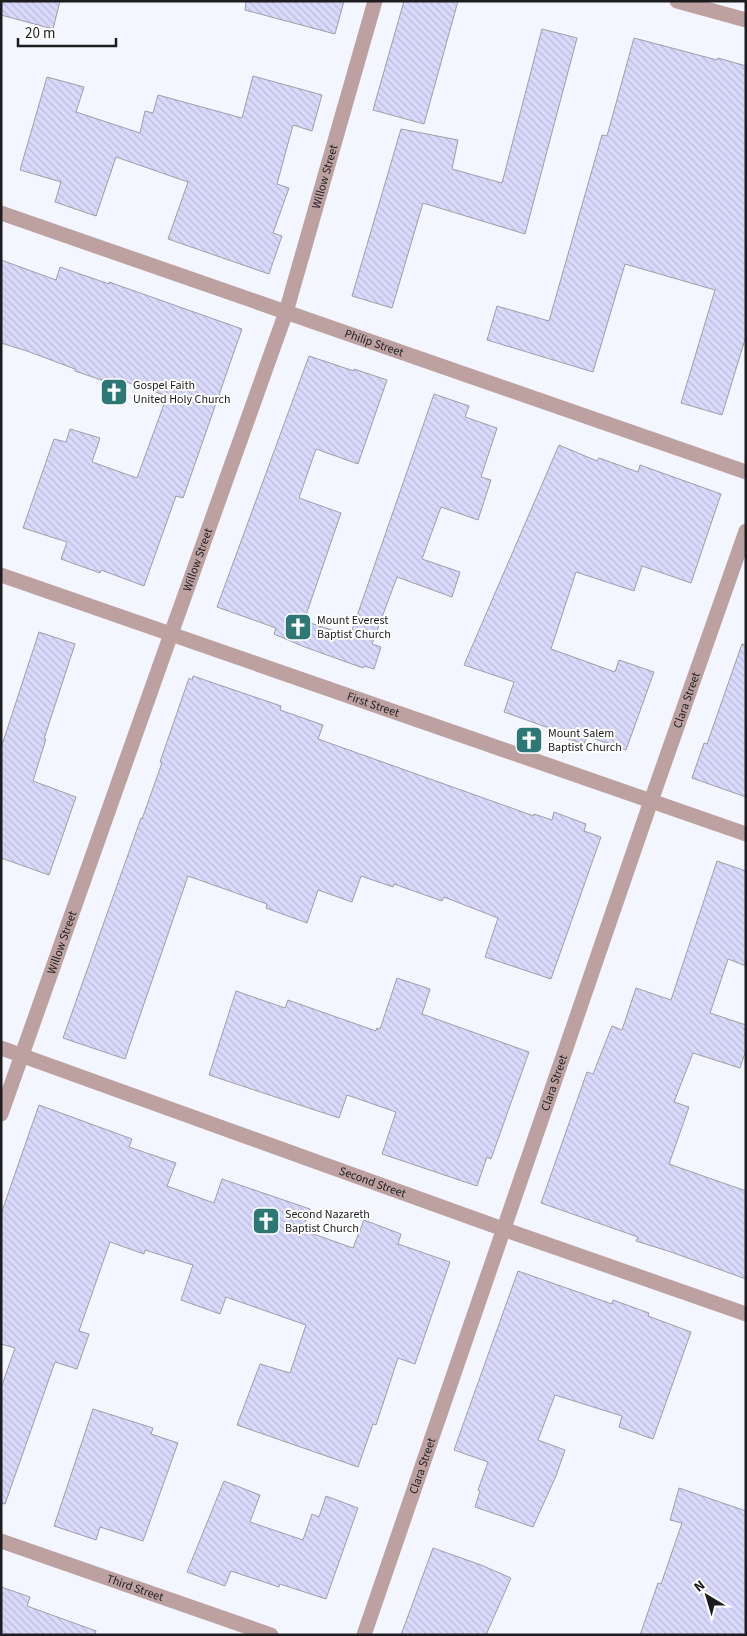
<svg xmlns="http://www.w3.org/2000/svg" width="747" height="1636" font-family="'Source Sans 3',sans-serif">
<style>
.building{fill:url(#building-back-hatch);stroke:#9e9ea6}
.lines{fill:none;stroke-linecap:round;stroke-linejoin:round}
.minor{stroke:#bda1a1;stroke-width:15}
.labels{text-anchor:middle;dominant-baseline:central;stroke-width:4;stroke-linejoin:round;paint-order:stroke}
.street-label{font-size:12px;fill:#1d1d20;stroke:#fff}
.poi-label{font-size:12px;fill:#1d1d20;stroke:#fff;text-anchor:start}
</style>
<defs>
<pattern id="building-back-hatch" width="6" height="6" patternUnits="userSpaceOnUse" patternTransform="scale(1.25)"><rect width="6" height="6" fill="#d9dafb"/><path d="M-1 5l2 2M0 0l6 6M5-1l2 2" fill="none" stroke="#babbd7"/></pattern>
</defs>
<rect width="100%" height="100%" fill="#f4f6ff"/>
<g class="building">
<polygon points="1,1 60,1 53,29 1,15"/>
<polygon points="246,1 344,1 335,34 245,10"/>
<polygon points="404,1 458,1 424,124 373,110"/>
<polygon points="542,29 577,38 525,234 423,203 392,308 352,296 401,129 458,140 452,169 502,183"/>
<polygon points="634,38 717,60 718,58 746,66 746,336 722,415 681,403 715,290 625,264 593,372 487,340 497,306 549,321 602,135 607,136"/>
<polygon points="253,76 322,95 312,131 293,125 277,184 289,188 273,233 282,236 269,274 168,239 188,182 116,157 96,216 55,202 61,182 20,170 47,77 84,87 76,112 140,133 145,111 153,113 158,95 242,118"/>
<polygon points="1,260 56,280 60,267 109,284 109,282 242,329 183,498 176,496 144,586 101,570 100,573 61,559 67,542 23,528 54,439 66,442 70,429 100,438 92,462 137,478 167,396 118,379 116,385 75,371 75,369 27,351 1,343"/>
<polygon points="309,356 354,371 354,369 387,380 358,464 316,449 299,498 341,513 304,621 350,636 434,394 469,406 465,417 497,428 481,477 491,480 478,520 441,507 422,559 460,572 452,597 397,577 372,644 381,647 374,669 364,666 363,668 302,646 274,634 276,628 217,607"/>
<polygon points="559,445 597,461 599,458 638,472 640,465 721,494 691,583 642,566 634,591 576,572 551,649 615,672 619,660 654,672 626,750 587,736 584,744 547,732 549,728 504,712 514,682 464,665"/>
<polygon points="39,632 75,644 44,739 46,739 33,781 76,797 49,875 1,858 1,748"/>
<polygon points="742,644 746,645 746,797 692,778 704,743 707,744"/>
<polygon points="193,676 281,706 280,710 323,725 318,739 534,816 534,814 552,820 554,812 586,824 584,831 601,837 551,979 485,957 498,918 444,897 442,901 394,884 393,887 361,876 352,902 318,890 307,923 266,908 267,904 188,876 125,1059 63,1038 141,818 142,819 162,763 160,762 189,678 192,680"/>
<polygon points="717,861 746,871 746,966 728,959 710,1013 746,1025 746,1050 740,1068 693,1053 674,1102 689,1107 669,1164 746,1191 746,1279 671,1252 636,1241 638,1237 541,1203 587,1072 593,1074 612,1026 622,1030 636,988 671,1000"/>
<polygon points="397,978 430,989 422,1014 529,1052 491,1159 487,1157 477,1186 382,1154 396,1112 347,1095 339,1118 209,1075 236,991 285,1008 288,1000 376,1031 377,1028 380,1029"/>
<polygon points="39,1105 132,1139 129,1147 176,1163 167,1186 214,1203 222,1179 310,1209 302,1230 353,1248 364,1220 401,1234 398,1244 450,1262 415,1364 398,1358 376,1425 373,1424 358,1467 237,1425 260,1364 290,1373 306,1325 226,1297 220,1314 181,1300 193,1265 145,1250 144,1254 110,1242 79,1331 89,1334 77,1369 55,1362 5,1504 1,1503 1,1388 15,1348 1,1344 1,1214"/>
<polygon points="518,1271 612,1304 613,1300 649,1313 648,1316 691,1332 653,1439 619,1427 622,1416 555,1395 538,1440 565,1450 556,1476 533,1527 475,1507 480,1491 478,1490 488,1462 454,1450"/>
<polygon points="93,1409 153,1428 151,1434 178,1443 143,1541 100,1527 96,1540 54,1526"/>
<polygon points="224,1481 260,1495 250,1522 303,1540 312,1514 319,1517 326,1496 358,1508 326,1599 280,1584 279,1587 231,1571 225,1586 187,1572"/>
<polygon points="679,1488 746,1511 746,1635 640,1635 658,1583 661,1584 682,1523 670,1520"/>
<polygon points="433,1548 481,1565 511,1578 486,1635 401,1635"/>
<polygon points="1,1587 30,1597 27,1606 96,1631 95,1635 1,1635"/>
</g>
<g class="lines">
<g class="minor">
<polyline points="677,1 746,20"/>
<path id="s1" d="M1,213L746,472"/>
<path id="s2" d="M1,575L746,834"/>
<path id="s3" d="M1,1048L503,1229L746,1314"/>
<path id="s4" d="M1,1114L171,634L286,312L375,1"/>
<path id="s5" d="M1,1541L271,1635"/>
<path id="s6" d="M364,1635L651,801L746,531"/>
</g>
</g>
<defs>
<g id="church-square" transform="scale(1.4375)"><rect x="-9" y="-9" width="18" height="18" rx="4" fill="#2d7775" stroke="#fff"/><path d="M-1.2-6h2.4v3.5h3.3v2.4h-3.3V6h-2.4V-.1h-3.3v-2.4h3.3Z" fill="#fff"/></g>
</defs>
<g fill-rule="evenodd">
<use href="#church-square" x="114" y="392"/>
<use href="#church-square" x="298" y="627"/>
<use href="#church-square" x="529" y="740"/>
<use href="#church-square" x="266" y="1221"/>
</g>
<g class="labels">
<g class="street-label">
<text stroke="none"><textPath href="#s4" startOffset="992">Willow Street</textPath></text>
<text stroke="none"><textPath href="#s1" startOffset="395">Philip Street</textPath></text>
<text stroke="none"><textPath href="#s4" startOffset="588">Willow Street</textPath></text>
<text stroke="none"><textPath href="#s6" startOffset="989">Clara Street</textPath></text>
<text stroke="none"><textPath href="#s2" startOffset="394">First Street</textPath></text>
<text stroke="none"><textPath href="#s4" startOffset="182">Willow Street</textPath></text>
<text stroke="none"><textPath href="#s6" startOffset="584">Clara Street</textPath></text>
<text stroke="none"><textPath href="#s3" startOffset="395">Second Street</textPath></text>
<text stroke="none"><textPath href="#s6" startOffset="179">Clara Street</textPath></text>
<text stroke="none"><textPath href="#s5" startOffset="142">Third Street</textPath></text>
</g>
<g class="poi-label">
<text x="133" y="385">Gospel Faith<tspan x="133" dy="14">United Holy Church</tspan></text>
<text x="317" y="620">Mount Everest<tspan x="317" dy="14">Baptist Church</tspan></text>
<text x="548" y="733">Mount Salem<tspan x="548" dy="14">Baptist Church</tspan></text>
<text x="285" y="1214">Second Nazareth<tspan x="285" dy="14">Baptist Church</tspan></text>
</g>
</g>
<rect width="747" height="1636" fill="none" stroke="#1d1d20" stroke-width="5"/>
<g transform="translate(707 1596) rotate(322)" stroke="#ffffff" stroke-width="4" paint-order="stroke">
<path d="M0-4L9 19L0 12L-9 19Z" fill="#1d1d20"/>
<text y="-8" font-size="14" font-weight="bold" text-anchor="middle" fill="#1d1d20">N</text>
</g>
<path d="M18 38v8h98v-8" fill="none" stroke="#1d1d20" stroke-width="2.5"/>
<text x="25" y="38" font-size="15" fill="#1d1d20" stroke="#ffffff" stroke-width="4" paint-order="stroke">20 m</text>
</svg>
